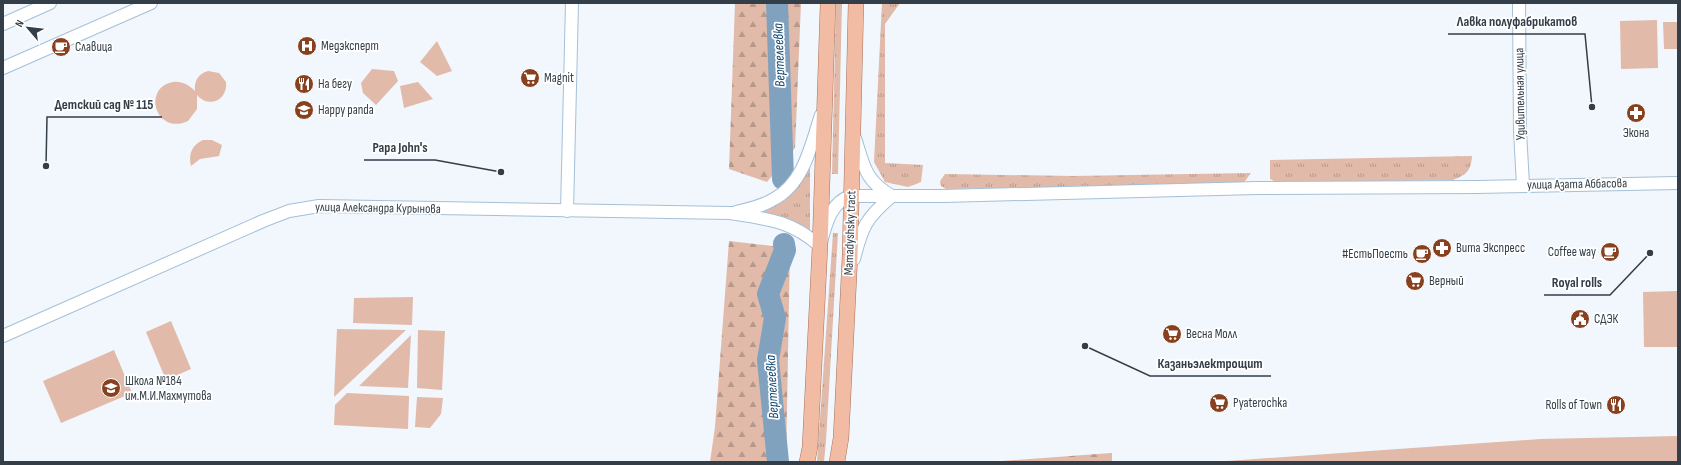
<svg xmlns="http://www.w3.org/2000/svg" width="1681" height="465" font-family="'Sofia Sans Condensed',sans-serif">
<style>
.grass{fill:url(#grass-tufts)}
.forest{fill:url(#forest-firs)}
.green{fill:#e1baaa}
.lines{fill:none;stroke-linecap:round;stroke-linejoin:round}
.river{stroke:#80a2be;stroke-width:22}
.minor-casing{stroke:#a4c0d8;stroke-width:14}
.major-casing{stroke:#a8725d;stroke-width:16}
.minor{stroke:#fff;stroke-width:12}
.major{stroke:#f1bba4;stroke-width:15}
.labels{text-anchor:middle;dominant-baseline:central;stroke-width:3.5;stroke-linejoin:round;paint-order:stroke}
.poi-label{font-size:13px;fill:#333e48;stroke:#fff;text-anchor:start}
.street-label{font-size:13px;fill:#333e48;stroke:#fff}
.water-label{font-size:14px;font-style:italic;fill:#0d456c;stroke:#fff}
.leader{fill:none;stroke:#333e48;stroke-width:1.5}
.callout-dot{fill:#333e48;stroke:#fff;stroke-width:1.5}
.callout-label{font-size:14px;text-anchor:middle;font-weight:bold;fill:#333e48;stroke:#fff;stroke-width:3.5;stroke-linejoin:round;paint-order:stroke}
</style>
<defs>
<pattern id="grass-tufts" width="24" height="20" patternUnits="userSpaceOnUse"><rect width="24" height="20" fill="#e1baaa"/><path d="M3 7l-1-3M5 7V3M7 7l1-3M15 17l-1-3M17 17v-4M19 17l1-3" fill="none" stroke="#b7998c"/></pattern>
<pattern id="forest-firs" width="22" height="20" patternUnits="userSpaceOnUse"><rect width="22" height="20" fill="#e1baaa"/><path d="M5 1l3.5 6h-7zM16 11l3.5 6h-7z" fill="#b7998c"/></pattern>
</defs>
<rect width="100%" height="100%" fill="#f1f7fc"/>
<g class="grass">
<polygon points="836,3 842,3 838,174 832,174"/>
<polygon points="882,3 900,3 885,24 885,163 923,165 921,182 908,187 885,182 874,162"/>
<path d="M1472,156C1471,171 1466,175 1453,180L1278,183L1270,179V160Z"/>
<path d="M810,160V232L760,214C787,199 798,190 810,160Z"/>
<polygon points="1251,173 1245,181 1238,184 946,189 941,186 940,181 945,174 1073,176"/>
<polygon points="833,233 838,233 826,441 824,462 817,462"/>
</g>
<g class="forest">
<polygon points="735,3 801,3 795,148 767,182 729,169"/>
<polygon points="729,241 790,248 786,462 710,462 715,427"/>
<polygon points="1112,453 1112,462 988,462 1111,453"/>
</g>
<g class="green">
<polygon points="1657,20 1658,68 1621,69 1620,21"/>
<polygon points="1663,22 1678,22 1678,49 1664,49"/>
<polygon points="437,41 452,71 437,76 420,62"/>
<polygon points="372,69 394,71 398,81 376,105 363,93 361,83"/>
<path d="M208,71L219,73L226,82C228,100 209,109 197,95V109L188,121C155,136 142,87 173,82C182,81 189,85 195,91C194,81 198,74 208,71Z"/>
<polygon points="418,82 433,99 404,108 400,86"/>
<path d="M203,140H212L222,145L219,156L200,159L191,166C188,154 192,145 203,140Z"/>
<polygon points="1678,291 1678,347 1644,347 1643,292"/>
<polygon points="413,297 412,325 353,323 354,298"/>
<polygon points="171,321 191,369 166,380 146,332"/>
<polygon points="337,329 406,330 334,397"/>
<polygon points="418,330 445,331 442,390 417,388"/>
<polygon points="411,335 408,388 359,386"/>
<polygon points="114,350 132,393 61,423 43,381"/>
<polygon points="347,393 409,396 408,429 334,425 335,405"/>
<polygon points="417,397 443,398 441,414 430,428 415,427"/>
<polygon points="1678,436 1678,462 1213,462 1540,439"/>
</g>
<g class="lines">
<g class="river">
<polyline points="777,3 783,179"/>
<polyline points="778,462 768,360 775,318 768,294 785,250 784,244"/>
</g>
<g class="minor-casing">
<g id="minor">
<polyline points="1519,3 1520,131 1523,185"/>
<polyline points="3,24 50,3"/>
<polyline points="3,68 151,3"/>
<polyline points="567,211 572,3"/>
<path d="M736,212C749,209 763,206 774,199C804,183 811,145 821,115"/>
<path d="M854,259C862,227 866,218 892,196C865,181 864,166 855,138"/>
<path d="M3,336L263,221L289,211L319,206L730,213C767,219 790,220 820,246C825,227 830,202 851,196H943L1257,188L1477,187L1678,183"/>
</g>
</g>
<g class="major-casing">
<g id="major">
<polyline points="807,462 810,447 820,246 828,3"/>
<polyline points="837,462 841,438 850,255 856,3"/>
</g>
</g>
<use href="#minor" class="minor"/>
<use href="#major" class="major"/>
</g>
<defs>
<g id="hospital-disc" transform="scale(1)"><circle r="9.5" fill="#88411f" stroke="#fff"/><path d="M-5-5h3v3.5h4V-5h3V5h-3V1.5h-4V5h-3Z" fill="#fff"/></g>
<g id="cafe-disc" transform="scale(1)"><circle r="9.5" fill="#88411f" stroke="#fff"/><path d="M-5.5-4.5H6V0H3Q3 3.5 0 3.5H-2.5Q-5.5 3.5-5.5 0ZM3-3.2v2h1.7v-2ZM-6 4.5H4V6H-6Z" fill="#fff"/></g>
<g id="supermarket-disc" transform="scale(1)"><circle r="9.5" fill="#88411f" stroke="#fff"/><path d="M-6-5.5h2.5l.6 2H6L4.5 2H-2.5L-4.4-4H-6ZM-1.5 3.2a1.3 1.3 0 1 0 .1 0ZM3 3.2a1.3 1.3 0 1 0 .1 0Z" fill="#fff"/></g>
<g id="restaurant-disc" transform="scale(1)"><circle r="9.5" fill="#88411f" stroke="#fff"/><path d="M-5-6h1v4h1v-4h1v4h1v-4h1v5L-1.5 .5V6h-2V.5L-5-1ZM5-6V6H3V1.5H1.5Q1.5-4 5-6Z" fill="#fff"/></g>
<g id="school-disc" transform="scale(1)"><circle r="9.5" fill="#88411f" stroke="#fff"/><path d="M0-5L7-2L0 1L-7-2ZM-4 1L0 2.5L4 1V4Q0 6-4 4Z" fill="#fff"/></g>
<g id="pharmacy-disc" transform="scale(1)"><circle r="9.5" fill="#88411f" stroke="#fff"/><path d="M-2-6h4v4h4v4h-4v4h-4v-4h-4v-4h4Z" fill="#fff"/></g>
<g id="civic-disc" transform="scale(1)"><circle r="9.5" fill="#88411f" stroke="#fff"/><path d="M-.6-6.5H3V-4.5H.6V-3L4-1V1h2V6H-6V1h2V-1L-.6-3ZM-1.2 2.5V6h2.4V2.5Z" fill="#fff"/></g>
</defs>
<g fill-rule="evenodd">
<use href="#hospital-disc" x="307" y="46"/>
<use href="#cafe-disc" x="61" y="47"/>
<use href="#supermarket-disc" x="530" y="78"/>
<use href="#restaurant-disc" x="304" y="84"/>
<use href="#school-disc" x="304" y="110"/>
<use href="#pharmacy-disc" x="1636" y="113"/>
<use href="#pharmacy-disc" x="1442" y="248"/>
<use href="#cafe-disc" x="1610" y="252"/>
<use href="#cafe-disc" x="1422" y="254"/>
<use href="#supermarket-disc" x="1415" y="281"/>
<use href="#civic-disc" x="1580" y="319"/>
<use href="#supermarket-disc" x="1172" y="334"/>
<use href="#school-disc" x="111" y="388"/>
<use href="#supermarket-disc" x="1219" y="403"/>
<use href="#restaurant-disc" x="1616" y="405"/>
</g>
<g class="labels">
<g class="poi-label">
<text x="321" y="46">Медэксперт</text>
<text x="75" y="47">Славица</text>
<text x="544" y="78">Magnit</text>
<text x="318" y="84">На бегу</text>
<text x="318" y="110">Happy panda</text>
<text x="1636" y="133" text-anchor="middle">Экона</text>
<text x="1456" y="248">Вита Экспресс</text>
<text x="1596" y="252" text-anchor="end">Coffee way</text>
<text x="1408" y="254" text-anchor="end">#ЕстьПоесть</text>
<text x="1429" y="281">Верный</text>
<text x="1594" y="319">СДЭК</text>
<text x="1186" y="334">Весна Молл</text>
<text x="125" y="381">Школа №184<tspan x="125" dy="15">им.М.И.Махмутова</tspan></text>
<text x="1233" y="403">Pyaterochka</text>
<text x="1602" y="405" text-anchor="end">Rolls of Town</text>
</g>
<g class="street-label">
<text transform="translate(1520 94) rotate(-91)">Удивительная улица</text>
<text transform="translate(1577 184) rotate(-1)">улица Азата Аббасова</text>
<text transform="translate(378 208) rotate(1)">улица Александра Курынова</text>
<text transform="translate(850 233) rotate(-88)">Mamadyshsky tract</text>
</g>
<g class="water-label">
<text transform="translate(779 55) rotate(-92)">Вертелеевка</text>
<text transform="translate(772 387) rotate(-93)">Вертелеевка</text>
</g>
</g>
<path class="leader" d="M1592 107L1585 34H1448M46 166L47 117H162M501 172L435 160H364M1650 253L1610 295H1544M1085 346L1150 376H1271"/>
<g class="callout-dot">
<circle cx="1592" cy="107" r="4"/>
<circle cx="46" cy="166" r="4"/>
<circle cx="501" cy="172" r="4"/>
<circle cx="1650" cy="253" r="4"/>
<circle cx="1085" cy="346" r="4"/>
</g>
<g class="callout-label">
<text x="1517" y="26">Лавка полуфабрикатов</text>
<text x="104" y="109">Детский сад № 115</text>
<text x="400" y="152">Papa John's</text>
<text x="1577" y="287">Royal rolls</text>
<text x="1210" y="368">Казаньэлектрощит</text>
</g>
<rect width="1681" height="465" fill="none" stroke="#333e48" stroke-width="8"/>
<g transform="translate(28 28) rotate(298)" stroke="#ffffff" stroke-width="3" paint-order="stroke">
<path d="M0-3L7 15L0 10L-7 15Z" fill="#333e48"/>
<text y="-6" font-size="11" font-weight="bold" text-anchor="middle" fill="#333e48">N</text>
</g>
</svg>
